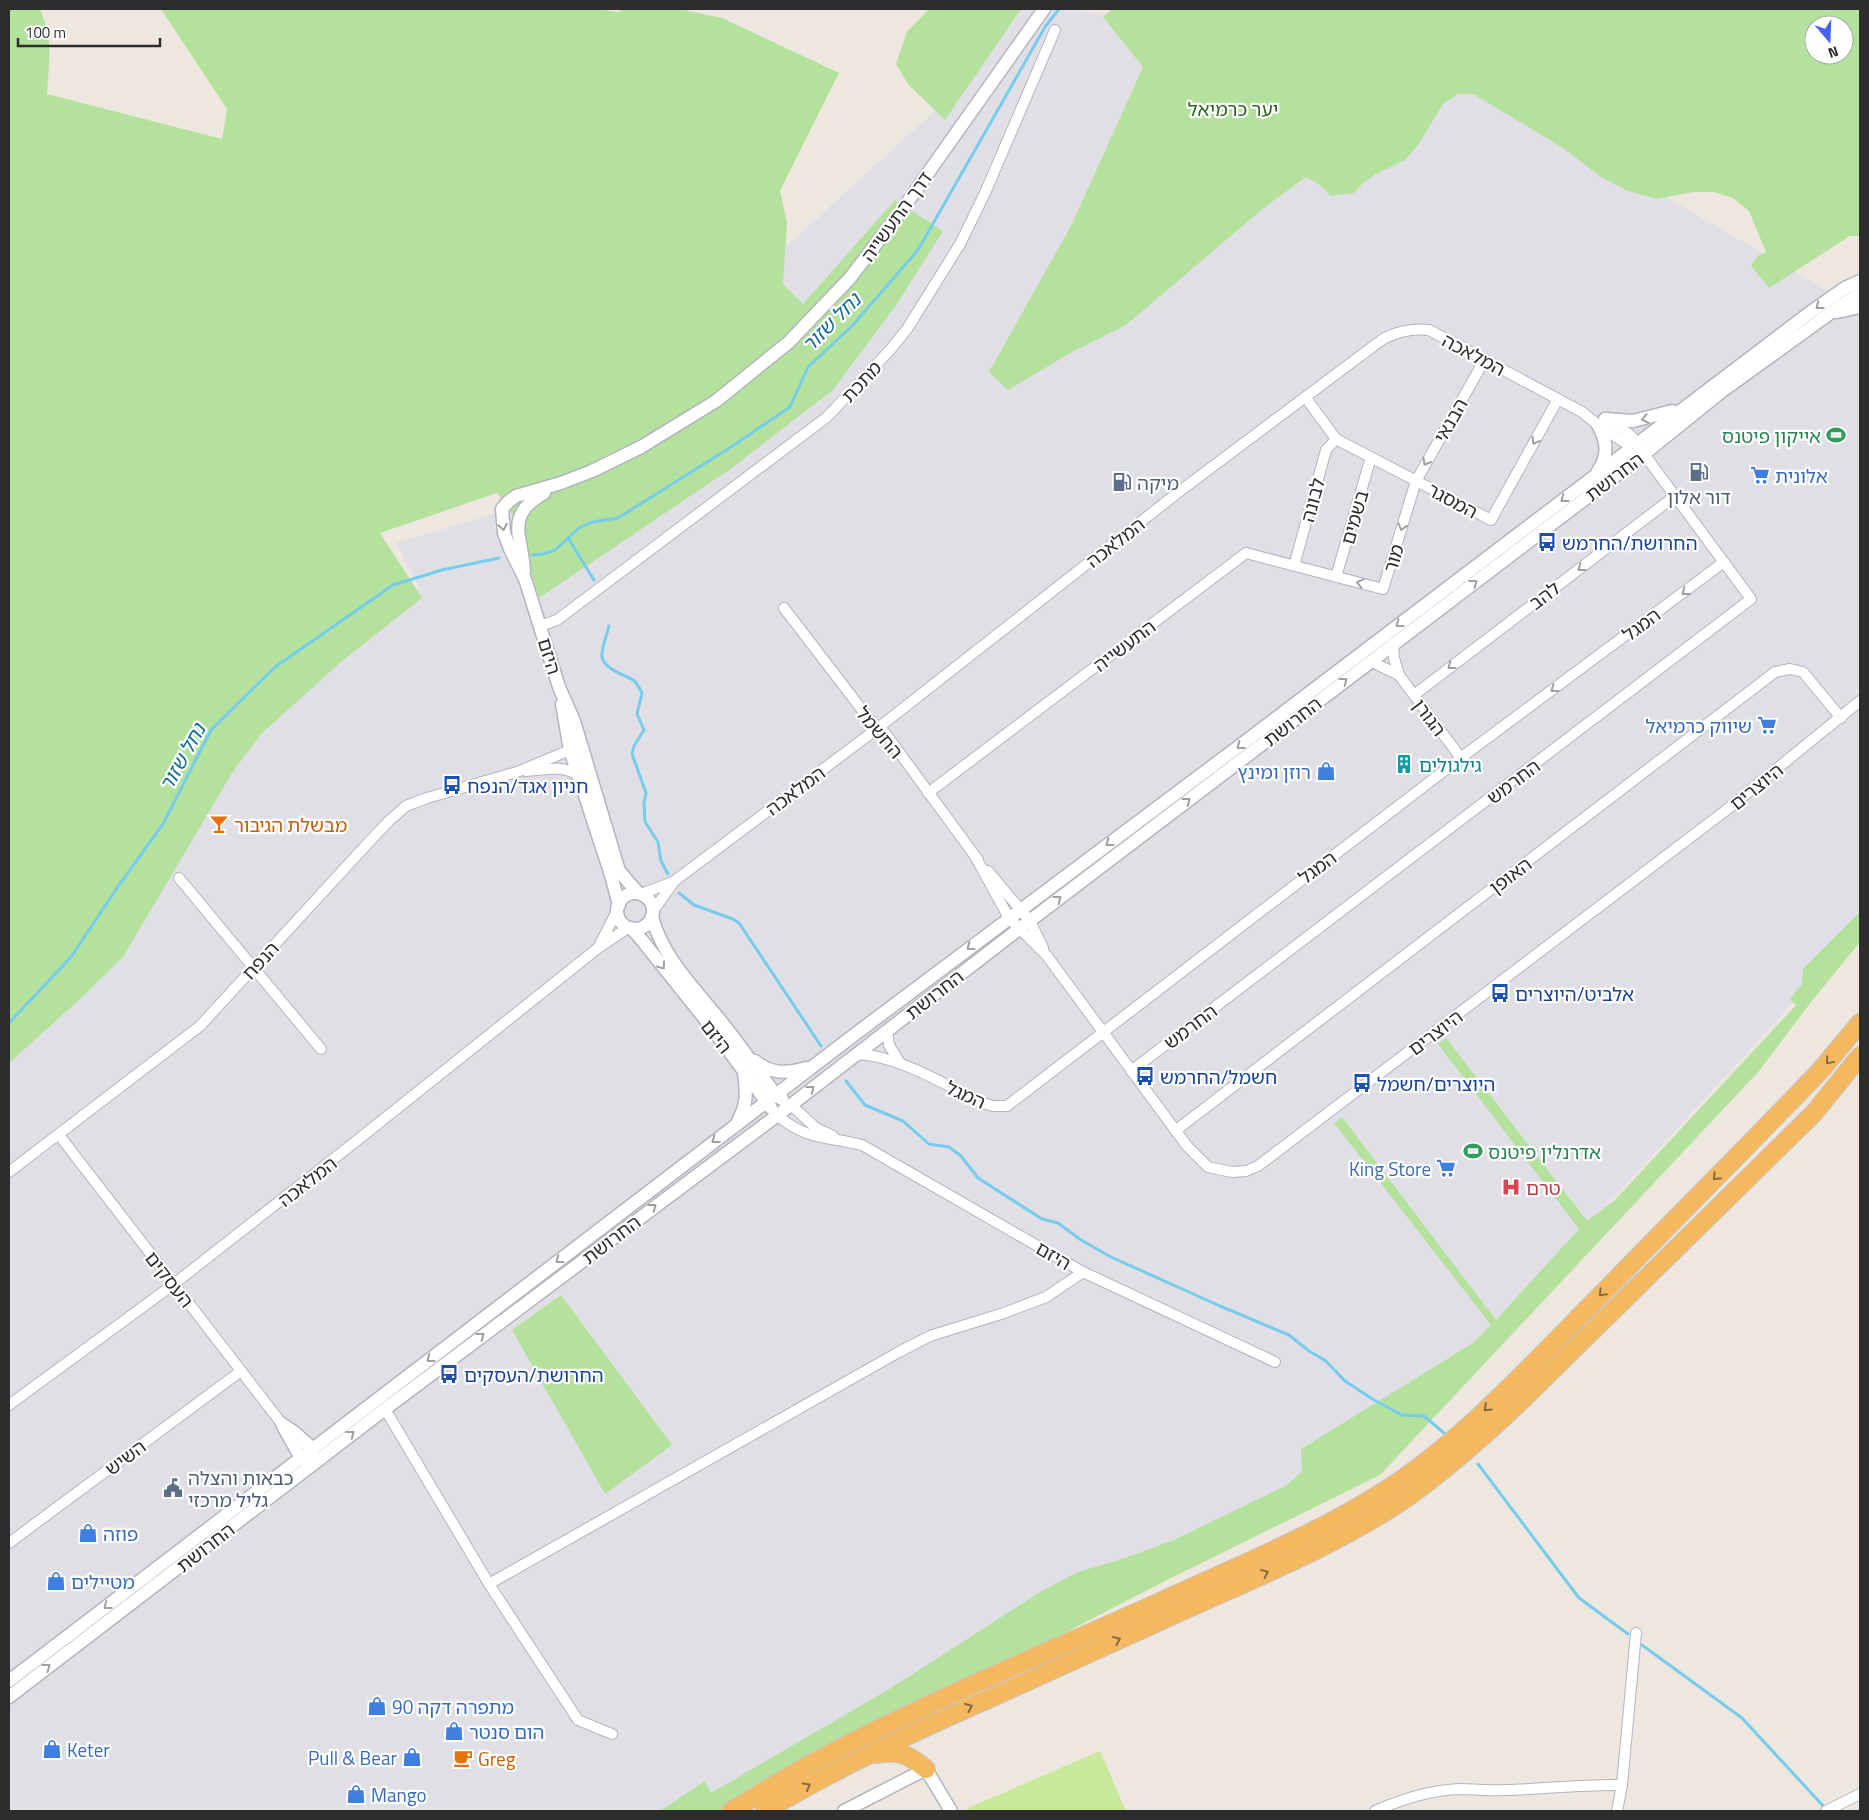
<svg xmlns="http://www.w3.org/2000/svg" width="1869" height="1820" font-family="'Titillium Web','Noto Sans Hebrew',sans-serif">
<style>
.industrial{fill:#e1dfe6}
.green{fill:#b4e29d;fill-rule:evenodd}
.pitch{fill:#c7e999}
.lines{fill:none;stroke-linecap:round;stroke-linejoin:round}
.stream{stroke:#75ccec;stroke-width:3}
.minor-casing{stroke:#b2b5bf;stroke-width:12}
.tertiary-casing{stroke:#b2b5bf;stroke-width:15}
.trunk-casing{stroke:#c8c8c8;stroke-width:20}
.minor{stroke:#fff;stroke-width:10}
.tertiary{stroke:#fff;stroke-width:12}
.trunk{stroke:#f4b860;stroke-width:18}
.oneway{stroke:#a0a0a0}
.oneway2{stroke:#866b43}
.labels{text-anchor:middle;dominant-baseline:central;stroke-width:4.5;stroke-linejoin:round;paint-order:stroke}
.park-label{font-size:19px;fill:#2c681d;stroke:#fff}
.street-label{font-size:19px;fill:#2c2c2c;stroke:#fff}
.leisure-label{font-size:19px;fill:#27864d;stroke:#fff;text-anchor:end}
.shop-label{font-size:19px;fill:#366cbe;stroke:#fff;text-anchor:start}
.service-label{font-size:19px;fill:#4e5e75;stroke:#fff;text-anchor:start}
.transit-label{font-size:19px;fill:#164399;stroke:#fff;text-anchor:start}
.culture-label{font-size:19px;fill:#0d838f;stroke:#fff;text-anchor:start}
.food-label{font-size:19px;fill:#c56008;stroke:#fff;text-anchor:start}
.health-label{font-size:19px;fill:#be3a42;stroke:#fff;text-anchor:start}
.water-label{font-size:20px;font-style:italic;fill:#116b9b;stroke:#fff}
</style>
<rect width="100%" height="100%" fill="#ede7df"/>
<polygon class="industrial" points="1020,9 1074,9 1496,98 1838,297 1860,289 1860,930 1389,1442 700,1811 9,1811 9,904 401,604 419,587 396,543 494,514 963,85"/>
<g class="green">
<path d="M9,9H40C54,41 49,60 47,94L222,139L227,109L161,9H598L619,12L622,9H680L722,18L839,73L780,191L787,222L783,284L803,304L895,200L943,231L897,304L833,390L732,468L539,598L513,515L497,493L380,533L422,598L342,661L261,734L232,773L123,957L80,999L9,1063Z"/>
<polygon points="929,9 1021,9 945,120 908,84 896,64 907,32"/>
<path d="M1112,9H1860V236H1850L1769,288L1751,266L1758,256L1766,252L1749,211L1733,198L1714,192H1693L1657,199L1628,191L1601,177L1563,148L1473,94H1458L1443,104L1418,145L1405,160L1374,175L1362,184L1354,193L1331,196L1320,185L1306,177L1265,207L1126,325L1072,352L1008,390L989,372L1072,224L1143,67L1103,17ZM1814,25H1844V55H1814Z"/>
<polygon points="1860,912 1860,942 1811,1002 1759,1071 1380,1475 1165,1581 979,1677 795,1765 721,1811 660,1811 705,1781 711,1793 891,1688 1040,1592 1078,1572 1119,1560 1174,1540 1287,1485 1302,1471 1301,1449 1473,1343 1491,1325 1334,1123 1342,1117 1496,1320 1579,1229 1438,1044 1446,1038 1587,1221 1614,1201 1796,1005 1790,999 1802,984 1803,969"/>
<polygon points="561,1295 672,1445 605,1494 512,1330"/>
</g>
<polygon class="pitch" points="1100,1751 1126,1811 970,1811 968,1808"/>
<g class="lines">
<g class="stream">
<polyline points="568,538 594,580"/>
<polyline points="532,555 543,554 555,550 579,528 592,522 618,518 731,447 790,407 808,367 852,326 918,250 1045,27 1059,9"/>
<path d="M609,626C607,635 601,648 602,657C604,669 625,675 633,680C637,683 640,689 642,693L637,714L644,730L634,746L632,754L646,793L644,803L645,822L658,842L661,861L668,874"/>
<polyline points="679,893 694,905 733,919 739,923 821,1046"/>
<polyline points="9,1023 71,957 119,885 163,824 211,730 275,667 393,585 442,570 499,558"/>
<polyline points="846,1081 865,1105 903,1121 929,1144 949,1147 961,1156 978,1178 1042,1219 1058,1223 1081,1240 1111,1257 1220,1306 1289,1335 1309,1351 1326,1361 1345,1381 1374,1400 1402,1415 1424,1416 1444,1433"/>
<polyline points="1478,1464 1579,1598 1628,1634"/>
<polyline points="1642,1645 1742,1718 1826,1809"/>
</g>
<g class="minor-casing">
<g id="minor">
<polyline points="1306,398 1336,439 1491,520 1558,399"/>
<polyline points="1294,566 1326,450 1336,439"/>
<polyline points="1336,577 1371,457"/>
<polyline points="784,608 869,719 885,733 978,860"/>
<polyline points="540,626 557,620 827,417 890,350 907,329 960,244 985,193 1055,30"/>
<polyline points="1393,643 1394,658 1399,675 1461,758"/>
<polyline points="1370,661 1399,675"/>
<polyline points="1414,695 1675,496"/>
<path d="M526,771C544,770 563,764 579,776"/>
<polyline points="928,793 1246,553 1383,589 1416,481 1485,359"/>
<polyline points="975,856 1009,918 1047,956 1187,1146 1208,1167 1232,1172 1246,1171 1258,1166 1283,1147 1725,811 1860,701"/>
<polyline points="988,871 1030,921 1043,948"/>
<polyline points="179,878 321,1049"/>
<path d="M641,894L673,882L878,728L1180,491L1383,339C1398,331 1412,328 1429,330L1582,412L1598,425L1636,450"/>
<polyline points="653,911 673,883"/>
<polyline points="600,944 617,911"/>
<polyline points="887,1031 889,1045 900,1063"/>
<path d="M856,1054C898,1055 945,1085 983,1103L993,1106H1007L1470,751L1724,562"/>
<path d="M1131,1071L1751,599L1644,454C1634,435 1625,430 1607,420"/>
<polyline points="791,1105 816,1128 833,1136"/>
<path d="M777,1115C807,1141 826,1136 862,1145L1083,1272L1275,1362"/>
<polyline points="1175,1131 1775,672 1790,669 1803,672 1841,718"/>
<polyline points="59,1135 282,1424"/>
<polyline points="9,1172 200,1026 368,843 390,820 406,806 427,798 517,772 570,750 576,750"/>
<polyline points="9,1405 174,1284 355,1142 598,948 629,927"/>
<polyline points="385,1409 489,1584 897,1353 930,1336 1004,1313 1046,1297 1083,1272"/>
<polyline points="9,1543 241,1371"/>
<polyline points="489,1584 578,1720 612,1734"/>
<path d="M1375,1811C1402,1799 1429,1790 1460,1789C1475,1789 1491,1791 1506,1790C1545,1789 1583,1784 1622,1785"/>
<polyline points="1617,1811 1622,1785 1636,1633"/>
<polyline points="1826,1811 1860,1794"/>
</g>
</g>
<g class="tertiary-casing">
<g id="tertiary">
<polyline points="1837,312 1860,307"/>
<polyline points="1605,419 1633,421 1672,411"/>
<path d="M1598,471C1609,455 1607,441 1598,425"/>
<path d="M524,571C522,535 504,516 544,493"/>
<polyline points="562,704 570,750 611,875 619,905"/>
<polyline points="638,893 619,871 574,721 559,687 525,579 510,549 504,533 502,509 508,502 516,496 561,483 592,471 641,447 716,401 789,342 850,278 899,214 1044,9"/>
<circle cx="635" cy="911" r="18"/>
<path d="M652,917C663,958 694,988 720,1020C739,1044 757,1069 775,1094L782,1099"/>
<polyline points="631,928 641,939 709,1024 771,1108"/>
<path d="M755,1061C771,1074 787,1074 806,1068"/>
<path d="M738,1121C747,1105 747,1092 744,1073"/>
<polyline points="282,1424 294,1432 313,1449 313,1456"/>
<polyline points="283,1426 301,1458 308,1462"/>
<polyline points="9,1681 854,1035 1246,741 1808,314 1845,288 1860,281"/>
<polyline points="9,1697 385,1409 791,1105 1019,929 1644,454 1721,392 1836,309 1860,293"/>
<polyline points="844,1811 926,1769 951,1811"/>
</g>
</g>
<g class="trunk-casing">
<g id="trunk">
<path d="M877,1754C900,1750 909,1755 926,1769"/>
<path d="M731,1811C760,1794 788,1776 818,1760C930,1700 1049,1652 1164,1600C1240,1565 1322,1532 1392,1486C1467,1436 1527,1369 1590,1306C1666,1228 1744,1150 1820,1071L1860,1023"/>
<path d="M765,1811C838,1767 915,1731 993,1697C1061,1666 1129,1635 1198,1604C1267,1573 1339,1543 1402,1501C1444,1472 1481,1439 1518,1404L1814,1113L1860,1056"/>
</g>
</g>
<use href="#minor" class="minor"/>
<use href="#tertiary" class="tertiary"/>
<use href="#trunk" class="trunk"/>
</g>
<defs><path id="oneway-chevron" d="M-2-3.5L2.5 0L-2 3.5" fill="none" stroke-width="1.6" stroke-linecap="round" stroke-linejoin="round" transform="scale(1.25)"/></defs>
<g class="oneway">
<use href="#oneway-chevron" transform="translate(1819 306) rotate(143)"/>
<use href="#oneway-chevron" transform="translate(1645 419) rotate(168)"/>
<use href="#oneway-chevron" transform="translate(1535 441) rotate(119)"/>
<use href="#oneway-chevron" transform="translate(1426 462) rotate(120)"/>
<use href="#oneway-chevron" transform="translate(1564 499) rotate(143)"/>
<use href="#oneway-chevron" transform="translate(503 527) rotate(80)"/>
<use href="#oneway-chevron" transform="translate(1402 527) rotate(107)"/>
<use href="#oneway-chevron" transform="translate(1581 568) rotate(143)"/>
<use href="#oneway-chevron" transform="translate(1360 583) rotate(-165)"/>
<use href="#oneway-chevron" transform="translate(1474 583) rotate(-37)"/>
<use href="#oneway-chevron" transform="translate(1685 592) rotate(143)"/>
<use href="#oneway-chevron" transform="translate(1399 624) rotate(143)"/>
<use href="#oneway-chevron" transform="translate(1451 666) rotate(143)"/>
<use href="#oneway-chevron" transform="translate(1344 681) rotate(-38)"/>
<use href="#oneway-chevron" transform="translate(1554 689) rotate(143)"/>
<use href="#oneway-chevron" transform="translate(1240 746) rotate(143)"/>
<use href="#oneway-chevron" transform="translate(1187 801) rotate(-37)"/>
<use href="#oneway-chevron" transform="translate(1109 843) rotate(143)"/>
<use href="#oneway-chevron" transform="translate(1058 899) rotate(-37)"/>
<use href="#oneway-chevron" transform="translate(970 947) rotate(143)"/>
<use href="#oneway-chevron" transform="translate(662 966) rotate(53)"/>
<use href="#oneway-chevron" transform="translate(811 1089) rotate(-38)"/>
<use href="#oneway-chevron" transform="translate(715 1140) rotate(143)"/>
<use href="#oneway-chevron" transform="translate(653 1207) rotate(-37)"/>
<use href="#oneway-chevron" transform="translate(559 1260) rotate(143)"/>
<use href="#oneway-chevron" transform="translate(481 1336) rotate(-37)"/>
<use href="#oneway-chevron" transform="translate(430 1359) rotate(143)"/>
<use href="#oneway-chevron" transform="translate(351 1434) rotate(-38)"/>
<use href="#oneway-chevron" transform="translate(107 1606) rotate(142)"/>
<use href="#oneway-chevron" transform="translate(47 1667) rotate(-37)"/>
</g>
<g class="oneway2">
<use href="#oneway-chevron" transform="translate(1829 1061) rotate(130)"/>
<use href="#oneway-chevron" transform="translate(1716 1177) rotate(135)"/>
<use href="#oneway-chevron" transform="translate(1602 1293) rotate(135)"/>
<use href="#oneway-chevron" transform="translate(1487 1408) rotate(137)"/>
<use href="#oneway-chevron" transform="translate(1265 1573) rotate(-25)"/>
<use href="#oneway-chevron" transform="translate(1117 1640) rotate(-24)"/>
<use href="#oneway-chevron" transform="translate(969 1707) rotate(-24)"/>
<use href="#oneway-chevron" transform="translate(807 1786) rotate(-30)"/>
</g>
<defs>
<g id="stadium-bare" transform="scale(1.5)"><path d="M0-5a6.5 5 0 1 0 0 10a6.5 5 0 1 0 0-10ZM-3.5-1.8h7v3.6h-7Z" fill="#2e9e5b" stroke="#fff" stroke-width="2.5" paint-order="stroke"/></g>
<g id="fuel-bare" transform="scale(1.5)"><path d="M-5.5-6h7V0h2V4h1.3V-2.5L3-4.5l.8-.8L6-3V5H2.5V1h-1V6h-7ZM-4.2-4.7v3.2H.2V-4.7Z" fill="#5c6f8a" stroke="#fff" stroke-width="2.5" paint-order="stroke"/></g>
<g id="supermarket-bare" transform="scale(1.5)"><path d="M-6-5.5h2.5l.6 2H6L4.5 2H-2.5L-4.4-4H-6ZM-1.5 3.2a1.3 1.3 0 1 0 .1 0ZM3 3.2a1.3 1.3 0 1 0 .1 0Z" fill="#3f7fe0" stroke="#fff" stroke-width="2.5" paint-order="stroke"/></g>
<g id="bus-bare" transform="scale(1.5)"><path d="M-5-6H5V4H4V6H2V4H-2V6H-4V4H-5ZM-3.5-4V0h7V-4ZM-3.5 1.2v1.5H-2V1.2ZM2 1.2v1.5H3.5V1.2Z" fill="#1a4fb4" stroke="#fff" stroke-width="2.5" paint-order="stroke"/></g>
<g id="building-bare" transform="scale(1.5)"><path d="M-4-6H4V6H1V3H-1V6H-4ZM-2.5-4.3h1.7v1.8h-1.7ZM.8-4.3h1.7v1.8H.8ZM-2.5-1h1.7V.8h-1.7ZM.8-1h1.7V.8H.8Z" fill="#0f9aa8" stroke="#fff" stroke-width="2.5" paint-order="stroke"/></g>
<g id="shop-bare" transform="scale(1.5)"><path d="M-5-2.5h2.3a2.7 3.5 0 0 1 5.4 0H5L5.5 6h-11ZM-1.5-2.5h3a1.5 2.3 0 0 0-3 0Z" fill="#3f7fe0" stroke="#fff" stroke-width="2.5" paint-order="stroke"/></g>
<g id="bar-bare" transform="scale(1.5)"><path d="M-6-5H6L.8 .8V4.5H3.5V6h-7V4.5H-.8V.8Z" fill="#e8710a" stroke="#fff" stroke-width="2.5" paint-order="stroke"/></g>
<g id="hospital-bare" transform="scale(1.5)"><path d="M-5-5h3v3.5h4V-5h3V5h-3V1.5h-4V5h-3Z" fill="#e0444e" stroke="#fff" stroke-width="2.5" paint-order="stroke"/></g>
<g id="civic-bare" transform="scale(1.5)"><path d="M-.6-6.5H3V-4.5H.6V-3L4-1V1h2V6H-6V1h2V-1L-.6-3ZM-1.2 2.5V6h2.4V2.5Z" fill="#5c6f8a" stroke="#fff" stroke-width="2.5" paint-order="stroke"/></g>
<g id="cafe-bare" transform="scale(1.5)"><path d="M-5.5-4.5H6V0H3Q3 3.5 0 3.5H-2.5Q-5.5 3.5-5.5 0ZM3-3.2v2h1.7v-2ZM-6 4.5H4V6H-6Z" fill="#e8710a" stroke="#fff" stroke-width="2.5" paint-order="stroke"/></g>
</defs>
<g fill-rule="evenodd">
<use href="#stadium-bare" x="1836" y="435"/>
<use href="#fuel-bare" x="1699" y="472"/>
<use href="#supermarket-bare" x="1760" y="475"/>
<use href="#fuel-bare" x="1122" y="482"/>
<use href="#bus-bare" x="1547" y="542"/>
<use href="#supermarket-bare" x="1767" y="725"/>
<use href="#building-bare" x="1404" y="764"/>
<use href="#shop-bare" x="1326" y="771"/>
<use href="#bus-bare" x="452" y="785"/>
<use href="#bar-bare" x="219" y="824"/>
<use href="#bus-bare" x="1500" y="993"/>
<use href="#bus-bare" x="1145" y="1076"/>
<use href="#bus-bare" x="1362" y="1083"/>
<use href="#stadium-bare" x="1473" y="1151"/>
<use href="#supermarket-bare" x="1446" y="1168"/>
<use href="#hospital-bare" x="1511" y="1187"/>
<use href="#bus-bare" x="449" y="1374"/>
<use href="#civic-bare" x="173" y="1488"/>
<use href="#shop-bare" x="88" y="1533"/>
<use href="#shop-bare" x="56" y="1581"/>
<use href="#shop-bare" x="377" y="1706"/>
<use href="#shop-bare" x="454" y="1731"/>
<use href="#shop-bare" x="52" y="1749"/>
<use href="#shop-bare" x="412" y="1757"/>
<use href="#cafe-bare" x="463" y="1758"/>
<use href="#shop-bare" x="356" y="1794"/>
</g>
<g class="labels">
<g class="park-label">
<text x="1233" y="108">יער כרמיאל</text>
</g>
<g class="street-label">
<text transform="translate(896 216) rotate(-54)">דרך התעשייה</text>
<text transform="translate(1474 354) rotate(28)">המלאכה</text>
<text transform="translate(861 381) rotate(-47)">מתכת</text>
<text transform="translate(1450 420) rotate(-60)">הבנאי</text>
<text transform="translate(1614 476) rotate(-37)">החרושת</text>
<text transform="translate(1312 500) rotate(-75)">לבונה</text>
<text transform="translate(1453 500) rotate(28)">המסגר</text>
<text transform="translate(1354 517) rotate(-74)">בשמים</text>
<text transform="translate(1115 542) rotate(-38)">המלאכה</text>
<text transform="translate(1393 558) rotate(-73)">מור</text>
<text transform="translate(1544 595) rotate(-37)">להב</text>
<text transform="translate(1641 624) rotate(-37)">המגל</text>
<text transform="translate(1124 645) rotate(-37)">התעשייה</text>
<text transform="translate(550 656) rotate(73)">היזם</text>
<text transform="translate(1430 717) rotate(53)">הגורן</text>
<text transform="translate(1292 721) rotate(-38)">החרושת</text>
<text transform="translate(880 732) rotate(50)">החשמל</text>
<text transform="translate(1513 781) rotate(-37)">החרמש</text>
<text transform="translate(1756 786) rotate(-39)">היוצרים</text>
<text transform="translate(795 790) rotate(-37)">המלאכה</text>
<text transform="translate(1317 867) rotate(-37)">המגל</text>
<text transform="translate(1510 875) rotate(-37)">האופן</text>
<text transform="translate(260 960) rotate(-47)">הנפח</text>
<text transform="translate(934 994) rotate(-38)">החרושת</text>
<text transform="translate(1190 1026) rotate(-37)">החרמש</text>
<text transform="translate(1435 1032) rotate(-37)">היוצרים</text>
<text transform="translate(717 1036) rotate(52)">היזם</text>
<text transform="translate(966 1094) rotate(24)">המגל</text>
<text transform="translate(307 1181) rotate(-38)">המלאכה</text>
<text transform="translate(611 1239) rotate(-37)">החרושת</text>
<text transform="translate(1054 1255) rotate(30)">היזם</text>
<text transform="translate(170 1279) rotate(52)">העסקים</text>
<text transform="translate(125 1457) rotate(-37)">השיש</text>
<text transform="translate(205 1547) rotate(-38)">החרושת</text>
</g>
<g class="leisure-label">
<text x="1821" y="435">אייקון פיטנס</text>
<text x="1488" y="1151" text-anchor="start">אדרנלין פיטנס</text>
</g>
<g class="shop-label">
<text x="1775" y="475">אלונית</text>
<text x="1752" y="725" text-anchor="end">שיווק כרמיאל</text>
<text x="1311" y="771" text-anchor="end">רוזן ומינץ</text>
<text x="1431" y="1168" text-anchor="end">King Store</text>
<text x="103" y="1533">פוזה</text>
<text x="71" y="1581">מטיילים</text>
<text x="392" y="1706">מתפרה דקה 90</text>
<text x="469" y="1731">הום סנטר</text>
<text x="67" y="1749">Keter</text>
<text x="397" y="1757" text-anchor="end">Pull &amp; Bear</text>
<text x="371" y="1794">Mango</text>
</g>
<g class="service-label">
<text x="1137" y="482">מיקה</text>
<text x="1699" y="496" text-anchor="middle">דור אלון</text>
<text x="188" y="1477">כבאות והצלה<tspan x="188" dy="22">גליל מרכזי</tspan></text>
</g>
<g class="transit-label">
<text x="1562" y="542">החרושת/החרמש</text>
<text x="467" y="785">חניון אגד/הנפח</text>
<text x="1515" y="993">אלביט/היוצרים</text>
<text x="1160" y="1076">חשמל/החרמש</text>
<text x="1377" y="1083">היוצרים/חשמל</text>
<text x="464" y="1374">החרושת/העסקים</text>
</g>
<g class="culture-label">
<text x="1419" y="764">גילגולים</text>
</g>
<g class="food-label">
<text x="234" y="824">מבשלת הגיבור</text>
<text x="478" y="1758">Greg</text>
</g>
<g class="health-label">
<text x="1526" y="1187">טרם</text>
</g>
<g class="water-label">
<text transform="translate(831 322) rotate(-45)">נחל שזור</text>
<text transform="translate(182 757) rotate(-61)">נחל שזור</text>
</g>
</g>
<rect width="1869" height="1820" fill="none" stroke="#2c2c2c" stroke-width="20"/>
<g transform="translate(1829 40) rotate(161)"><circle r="24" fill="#ffffff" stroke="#ababab"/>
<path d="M0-4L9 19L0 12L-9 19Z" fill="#4464f5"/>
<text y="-8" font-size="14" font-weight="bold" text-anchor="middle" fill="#2c2c2c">N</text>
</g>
<path d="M18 38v8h142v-8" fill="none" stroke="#2c2c2c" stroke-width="2.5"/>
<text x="25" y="38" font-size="15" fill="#2c2c2c" stroke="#ffffff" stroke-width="4" paint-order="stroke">100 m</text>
</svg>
